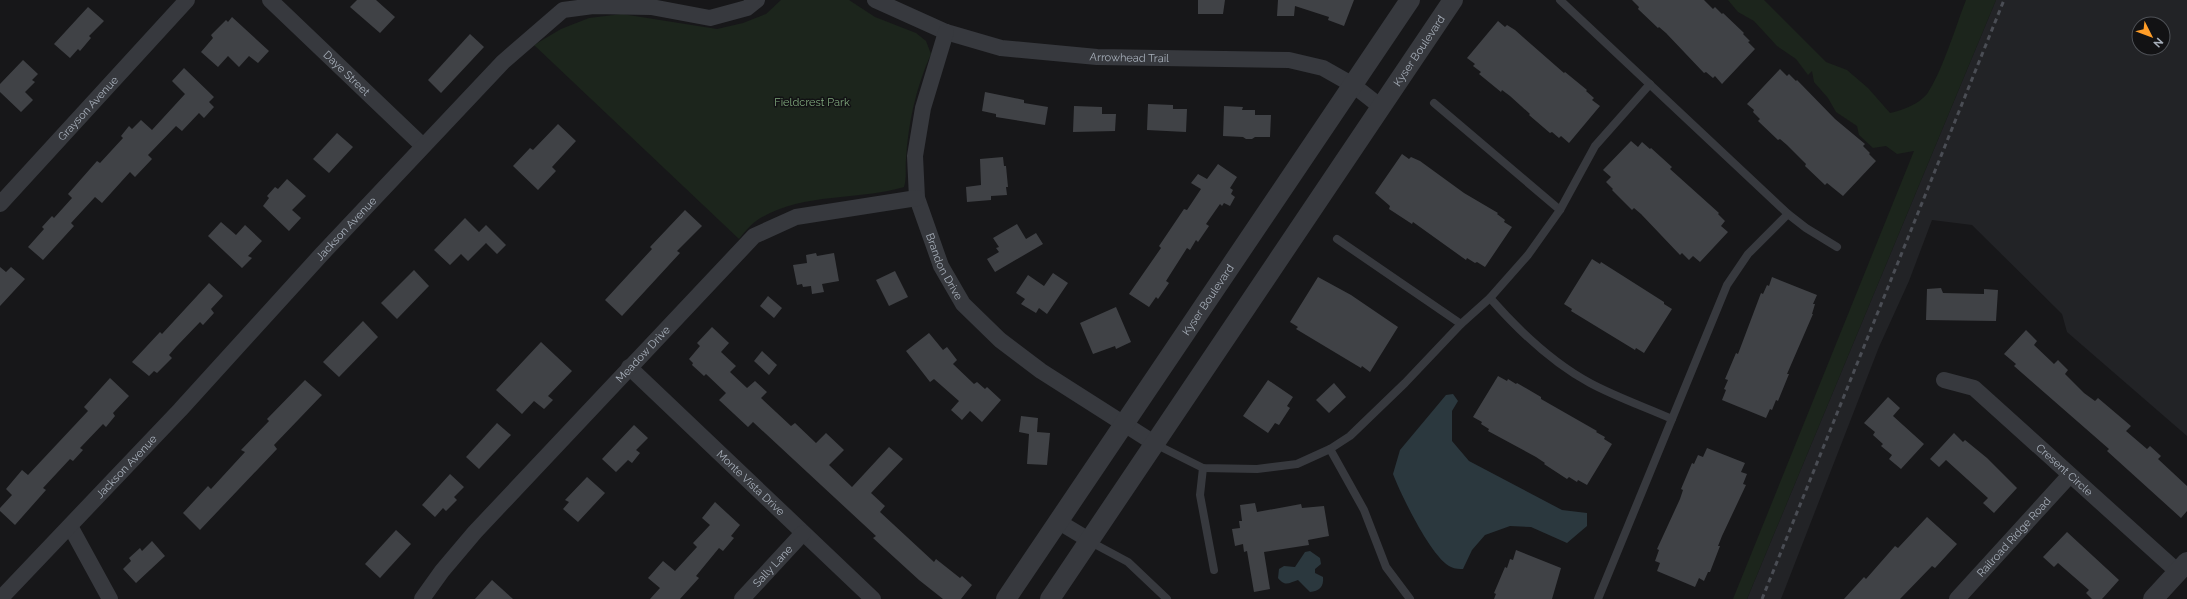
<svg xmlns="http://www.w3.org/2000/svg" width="2187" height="599" font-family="Raleway,sans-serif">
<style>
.built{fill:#222326;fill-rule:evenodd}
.green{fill:#1c251c}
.water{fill:#2b383e}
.building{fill:#404246}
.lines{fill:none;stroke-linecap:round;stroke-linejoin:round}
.service{stroke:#37393e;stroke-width:8}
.minor{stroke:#37393e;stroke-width:16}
.tertiary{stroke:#37393e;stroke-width:20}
.rail{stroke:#4a4d54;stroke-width:3;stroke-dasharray:5 4;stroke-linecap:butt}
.labels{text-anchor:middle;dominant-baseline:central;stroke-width:3;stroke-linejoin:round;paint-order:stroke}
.street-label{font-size:11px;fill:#a7afba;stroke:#121214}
.park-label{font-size:11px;fill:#7fa77c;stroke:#121214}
</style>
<rect width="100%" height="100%" fill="#171719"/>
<path class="built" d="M1996,0H2187V436L2067,332L2062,314L1972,225L1932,220L1909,281L1879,347L1781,599H1747ZM2139,24H2163V48H2139Z"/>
<g class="green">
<path d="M781,0H849L875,17L916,33L926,41L931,54C916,87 908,124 906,159C905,169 907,177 904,187C856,201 799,192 756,221C749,226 744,233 739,239L534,45L561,29L589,18L622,14L717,29L743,23L766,14Z"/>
<path d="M1728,0H1764L1826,62L1847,70L1868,88L1890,113C1901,111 1919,104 1927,94C1943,70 1955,28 1966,0H1996L1747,599H1733L1914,151L1897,154L1886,146L1873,148L1859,135L1857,126L1836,112L1828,98L1814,82L1812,71L1808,75L1796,59L1777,46L1754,21L1738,12Z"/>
</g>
<g class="water">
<path d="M1453,394L1458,401L1452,411V441L1469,461L1562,510L1587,513V526L1567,543L1531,527L1510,526L1485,535L1472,550L1463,569C1460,569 1455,569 1451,567C1432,559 1401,495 1393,474L1400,450L1446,395Z"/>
<path d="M1310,551L1320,558L1321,564L1315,569V573L1323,577C1324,587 1319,591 1310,592L1298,580C1289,583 1285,587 1278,578L1279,569L1284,566L1295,567L1305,552Z"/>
</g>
<g class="building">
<polygon points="357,0 376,0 395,17 380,33 350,7"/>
<polygon points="1198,0 1225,0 1223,14 1198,14"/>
<polygon points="1278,0 1354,0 1344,26 1328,20 1329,17 1295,6 1294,16 1277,16"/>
<polygon points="1632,0 1704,0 1713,9 1715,7 1722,14 1723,13 1744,33 1743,34 1750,41 1748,42 1755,49 1722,84 1715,76 1713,78 1706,72 1704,73 1666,33 1659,27 1658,28 1638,9 1639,7"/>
<polygon points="88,7 104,21 89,36 91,38 80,51 78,49 70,58 54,44"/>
<polygon points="232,17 269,51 258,63 249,56 239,67 228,56 218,67 201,52 213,38 211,35 226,20 228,22"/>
<polygon points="1498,21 1505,27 1507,25 1515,30 1564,73 1565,72 1587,90 1586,91 1594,98 1592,100 1600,106 1569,143 1561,136 1559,138 1552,132 1550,133 1529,115 1530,114 1510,96 1502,90 1501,92 1479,74 1481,72 1473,66 1475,64 1467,58"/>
<polygon points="470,34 484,47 441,93 428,80"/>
<polygon points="23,60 38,74 32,80 35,82 25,92 33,100 21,112 0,92 0,84"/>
<polygon points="184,68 214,97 209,102 214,107 204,118 199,113 182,131 176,126 148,155 152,159 135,177 130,172 102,203 95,197 71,223 74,226 43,260 28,247 44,229 42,227 52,216 54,218 72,198 68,194 97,161 100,163 123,138 121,136 129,126 132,129 141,120 152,130 185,94 172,81"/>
<polygon points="1780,69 1787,76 1789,74 1796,81 1797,80 1835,119 1865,144 1863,146 1870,153 1869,154 1876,161 1843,196 1827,183 1825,185 1805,166 1806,164 1787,145 1780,139 1778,140 1758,121 1760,119 1753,112 1754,110 1747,104"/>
<polygon points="985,92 1024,100 1024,103 1048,107 1045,125 996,117 996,114 982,111"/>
<polygon points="1148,104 1173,105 1173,109 1187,109 1186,132 1147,130"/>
<polygon points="1074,106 1102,107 1102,114 1116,114 1115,131 1073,132"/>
<polygon points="1224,106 1243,107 1242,110 1255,110 1255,115 1271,115 1270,137 1255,137 1252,139 1246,139 1243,137 1223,136"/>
<polygon points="558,124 576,141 552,167 556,171 538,190 513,166 530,148 533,150"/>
<polygon points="337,133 353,147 329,173 313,159"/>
<polygon points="1631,141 1638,147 1642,142 1650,149 1651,148 1672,167 1670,169 1719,213 1718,214 1725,221 1721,226 1728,232 1700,262 1693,256 1689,260 1682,253 1680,255 1641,214 1634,208 1632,210 1612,190 1613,189 1606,182 1611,177 1603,170"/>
<polygon points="1402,154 1409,159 1411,157 1420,161 1464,193 1498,213 1497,214 1505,220 1504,222 1512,227 1485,267 1477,262 1475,263 1467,258 1466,260 1413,222 1412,224 1389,209 1390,206 1375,193"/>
<polygon points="1003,157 1004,166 1006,166 1008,187 1006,187 1007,195 991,196 991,200 967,202 966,187 981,185 980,159"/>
<polygon points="1218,164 1237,177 1230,188 1233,190 1231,194 1235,197 1230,206 1224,203 1222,206 1220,204 1206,224 1209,226 1198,242 1196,240 1190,250 1187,248 1166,281 1169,283 1158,299 1156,297 1149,307 1129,294 1161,248 1159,246 1184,209 1187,210 1201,189 1191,183 1198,174 1207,179"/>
<polygon points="287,179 306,196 292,210 301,218 289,231 263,206 269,198 267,196 275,187 278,189"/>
<polygon points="685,210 702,226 677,251 680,253 622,316 605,300 652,249 650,247"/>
<polygon points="465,218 479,232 486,225 506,245 497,254 486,243 468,261 461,254 450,265 434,250"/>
<polygon points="221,222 236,235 245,225 262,241 248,256 252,258 242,268 208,236"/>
<polygon points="1017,224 1026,239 1036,233 1043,244 995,272 987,259 999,252 996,248 999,247 993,238"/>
<polygon points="816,253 817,256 834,253 839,281 822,284 824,292 812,294 811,286 803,287 802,284 797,285 793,265 807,263 806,255"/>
<polygon points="1592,259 1600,264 1601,262 1664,302 1664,304 1672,309 1644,353 1636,348 1635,350 1571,311 1572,309 1564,304"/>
<polygon points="0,267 6,272 11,267 25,279 0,306"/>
<polygon points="414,270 429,286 397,319 381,303"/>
<polygon points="895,271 908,297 889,306 876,280"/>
<polygon points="1053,273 1068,283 1047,314 1039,308 1036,313 1021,304 1025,299 1016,293 1028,275 1044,286"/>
<polygon points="1318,277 1351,295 1398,327 1370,372 1362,366 1361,368 1296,329 1298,327 1290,322"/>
<polygon points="1772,277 1817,295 1813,304 1815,304 1812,314 1813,314 1787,374 1789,374 1778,401 1776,400 1772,410 1770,409 1766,418 1722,400 1726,390 1724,389 1728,380 1725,379 1736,353 1738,354 1761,293 1763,294 1767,285 1769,286"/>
<polygon points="209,283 223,296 211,309 214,313 203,325 200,322 176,347 169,355 172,358 157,373 154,371 149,376 132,362 160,332 162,334"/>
<polygon points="1941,288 1943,293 1984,294 1984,289 1998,290 1996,321 1926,320 1927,289"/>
<polygon points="768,296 782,308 774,318 760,306"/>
<polygon points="1116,307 1131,342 1116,349 1115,346 1093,354 1080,323"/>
<polygon points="363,321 378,337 339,377 323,362"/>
<polygon points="712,327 729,343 721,352 736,366 730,372 747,388 755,381 767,392 761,398 791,426 795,423 816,443 826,433 844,450 829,465 852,487 889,447 903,459 871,493 885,506 880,512 934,562 936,559 960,578 962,576 972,585 961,599 943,599 919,580 873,538 876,536 753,422 748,427 719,400 726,393 706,374 704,376 692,365 693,363 689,359 700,346 697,343"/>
<polygon points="2026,330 2037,341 2034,345 2054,364 2058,360 2068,370 2065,374 2084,393 2095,401 2098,398 2131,426 2126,431 2147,449 2150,446 2161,456 2158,459 2187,486 2187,511 2181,518 2107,451 2109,449 2014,366 2016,364 2004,354"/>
<polygon points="929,333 943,350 947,347 957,360 953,364 974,384 977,382 985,389 987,387 1001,400 982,422 970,411 962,420 951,410 959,401 934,379 930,382 906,351"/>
<polygon points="541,342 572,371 548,396 553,400 544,409 534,401 522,414 496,390"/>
<polygon points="762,351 777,365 769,375 754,361"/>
<polygon points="1498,376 1507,381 1508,379 1516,384 1517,383 1541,397 1541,399 1597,431 1596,432 1605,437 1604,439 1612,444 1587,485 1578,480 1577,482 1569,477 1567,479 1544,464 1545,463 1536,457 1488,431 1489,429 1481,424 1482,422 1473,417"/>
<polygon points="110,378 129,396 113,413 115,416 106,427 103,424 80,448 83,450 73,461 70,459 43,488 46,490 15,525 0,511 0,508 12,495 6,489 22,470 28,475 88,411 84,407"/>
<polygon points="305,380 322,395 274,445 277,449 200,530 183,513 208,486 211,489 245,452 241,450 269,421 267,419"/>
<polygon points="1268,380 1293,397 1287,406 1290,408 1279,425 1275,423 1268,433 1243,416"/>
<polygon points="1334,383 1346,397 1329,413 1316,400"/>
<polygon points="1888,397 1900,408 1893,416 1924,444 1901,469 1889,459 1892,455 1881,446 1883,444 1873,435 1875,432 1864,423"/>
<polygon points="1021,416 1038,418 1037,432 1050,433 1047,465 1027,464 1029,434 1019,432"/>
<polygon points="497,423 511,435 479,469 466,457"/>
<polygon points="634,425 648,438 636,450 640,453 632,463 628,460 616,472 602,459"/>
<polygon points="1954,433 1963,442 1965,440 1987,458 2017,488 1994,513 1983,503 1988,498 1946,460 1939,467 1930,459"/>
<polygon points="1707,448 1745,463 1741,472 1747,474 1743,484 1746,485 1722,536 1718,546 1720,546 1710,572 1708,572 1704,581 1699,578 1695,587 1657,571 1660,563 1655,561 1659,550 1657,549 1680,499 1683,490 1681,489 1692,463 1694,464 1698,455 1703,457"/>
<polygon points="450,474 464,487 454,497 457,500 446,511 443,508 435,517 422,505"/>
<polygon points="587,477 605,493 578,522 563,509 569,502 565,500"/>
<polygon points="715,502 740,525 731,536 734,538 723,551 719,548 696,576 699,578 680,599 650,599 660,588 648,578 663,561 675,571 697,547 693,543 710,525 702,518"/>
<polygon points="1255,503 1257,512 1301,504 1302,508 1324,506 1329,536 1308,540 1309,545 1264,552 1270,589 1254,592 1247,551 1244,552 1243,544 1235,546 1232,529 1240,528 1239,521 1242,521 1240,505"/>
<polygon points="1927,517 1957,544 1935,568 1932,566 1900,599 1844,599 1864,577 1866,579 1895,546 1898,548"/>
<polygon points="396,530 411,544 380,578 365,564"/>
<polygon points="2067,532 2119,580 2102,599 2092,599 2086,593 2089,590 2058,563 2054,567 2043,557"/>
<polygon points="152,541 165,556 136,583 123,569 131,561 129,558 140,548 142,551"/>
<polygon points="1516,550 1561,568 1552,599 1494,599 1496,594 1494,593 1505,567 1507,568 1510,559 1513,560"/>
<polygon points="492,580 513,599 475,599"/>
</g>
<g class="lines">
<g class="service">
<polyline points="1560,0 1788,214 1806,228 1837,247"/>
<polyline points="1434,103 1560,210"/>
<polyline points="1337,239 1461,324"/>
<path d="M1490,298C1519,331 1551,362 1590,383C1616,397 1645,407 1672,419"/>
<polyline points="1155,444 1203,468 1257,469 1297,464 1330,449 1350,436 1405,383 1461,324 1490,298 1528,255 1560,210 1595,146 1650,84"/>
<polyline points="1330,449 1364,510 1386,567 1410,599"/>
<polyline points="1203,468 1200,495 1214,570"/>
<polyline points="1089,541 1128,562 1167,599"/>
<polyline points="1598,599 1727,285 1748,254 1788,214"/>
</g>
<g class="minor">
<path id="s1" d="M270,0L423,146"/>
<path id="s2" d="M875,0L946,32L1001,48L1097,57L1289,60L1323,68L1353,85L1381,107"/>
<path id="s3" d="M946,32L923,108L915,156L917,198L941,266L963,304L1000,340L1041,371L1154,443"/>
<path id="s4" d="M0,204L187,0"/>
<path id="s5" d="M629,367L873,599"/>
<path id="s6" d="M1944,380L1974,388L2178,572"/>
<polyline points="1059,522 1089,540"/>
<polyline points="70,526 110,599"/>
<path id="s7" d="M0,599L180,410L320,256L503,62L563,10L593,6L651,7L710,18L747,8L757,0"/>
<path id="s8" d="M422,599L442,571L475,532L754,236L796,217L917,198"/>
<path id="s9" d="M742,599L803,533"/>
<path id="s10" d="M1957,599L2070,475"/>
</g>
<g class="tertiary">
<path id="s11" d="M1006,599L1410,0"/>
<path id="s12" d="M1050,599L1453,0"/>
<polyline points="2153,599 2187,562"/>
</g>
<polyline class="rail" points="1762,599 2004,0"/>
</g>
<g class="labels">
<g class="street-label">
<text stroke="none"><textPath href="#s12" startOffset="661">Kyser Boulevard</textPath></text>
<text stroke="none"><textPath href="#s2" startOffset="264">Arrowhead Trail</textPath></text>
<text stroke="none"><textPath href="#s1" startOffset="106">Daye Street</textPath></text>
<text stroke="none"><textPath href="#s4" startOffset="130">Grayson Avenue</textPath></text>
<text stroke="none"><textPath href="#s7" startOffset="507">Jackson Avenue</textPath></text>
<text stroke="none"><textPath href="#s3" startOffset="244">Brandon Drive</textPath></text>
<text stroke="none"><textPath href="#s11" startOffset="361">Kyser Boulevard</textPath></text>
<text stroke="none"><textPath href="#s8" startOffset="330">Meadow Drive</textPath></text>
<text stroke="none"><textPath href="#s7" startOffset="183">Jackson Avenue</textPath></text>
<text stroke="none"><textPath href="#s6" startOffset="153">Cresent Circle</textPath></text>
<text stroke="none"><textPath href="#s5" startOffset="168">Monte Vista Drive</textPath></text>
<text stroke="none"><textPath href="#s10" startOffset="84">Railroad Ridge Road</textPath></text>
<text stroke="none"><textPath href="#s9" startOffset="45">Sally Lane</textPath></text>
</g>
<g class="park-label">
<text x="812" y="102">Fieldcrest Park</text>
</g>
</g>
<g transform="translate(2151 36) rotate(132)"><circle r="19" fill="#121214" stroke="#4e5156"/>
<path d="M0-3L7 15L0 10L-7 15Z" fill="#ff9d28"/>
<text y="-6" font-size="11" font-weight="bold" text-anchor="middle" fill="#a7afba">N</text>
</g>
</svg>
